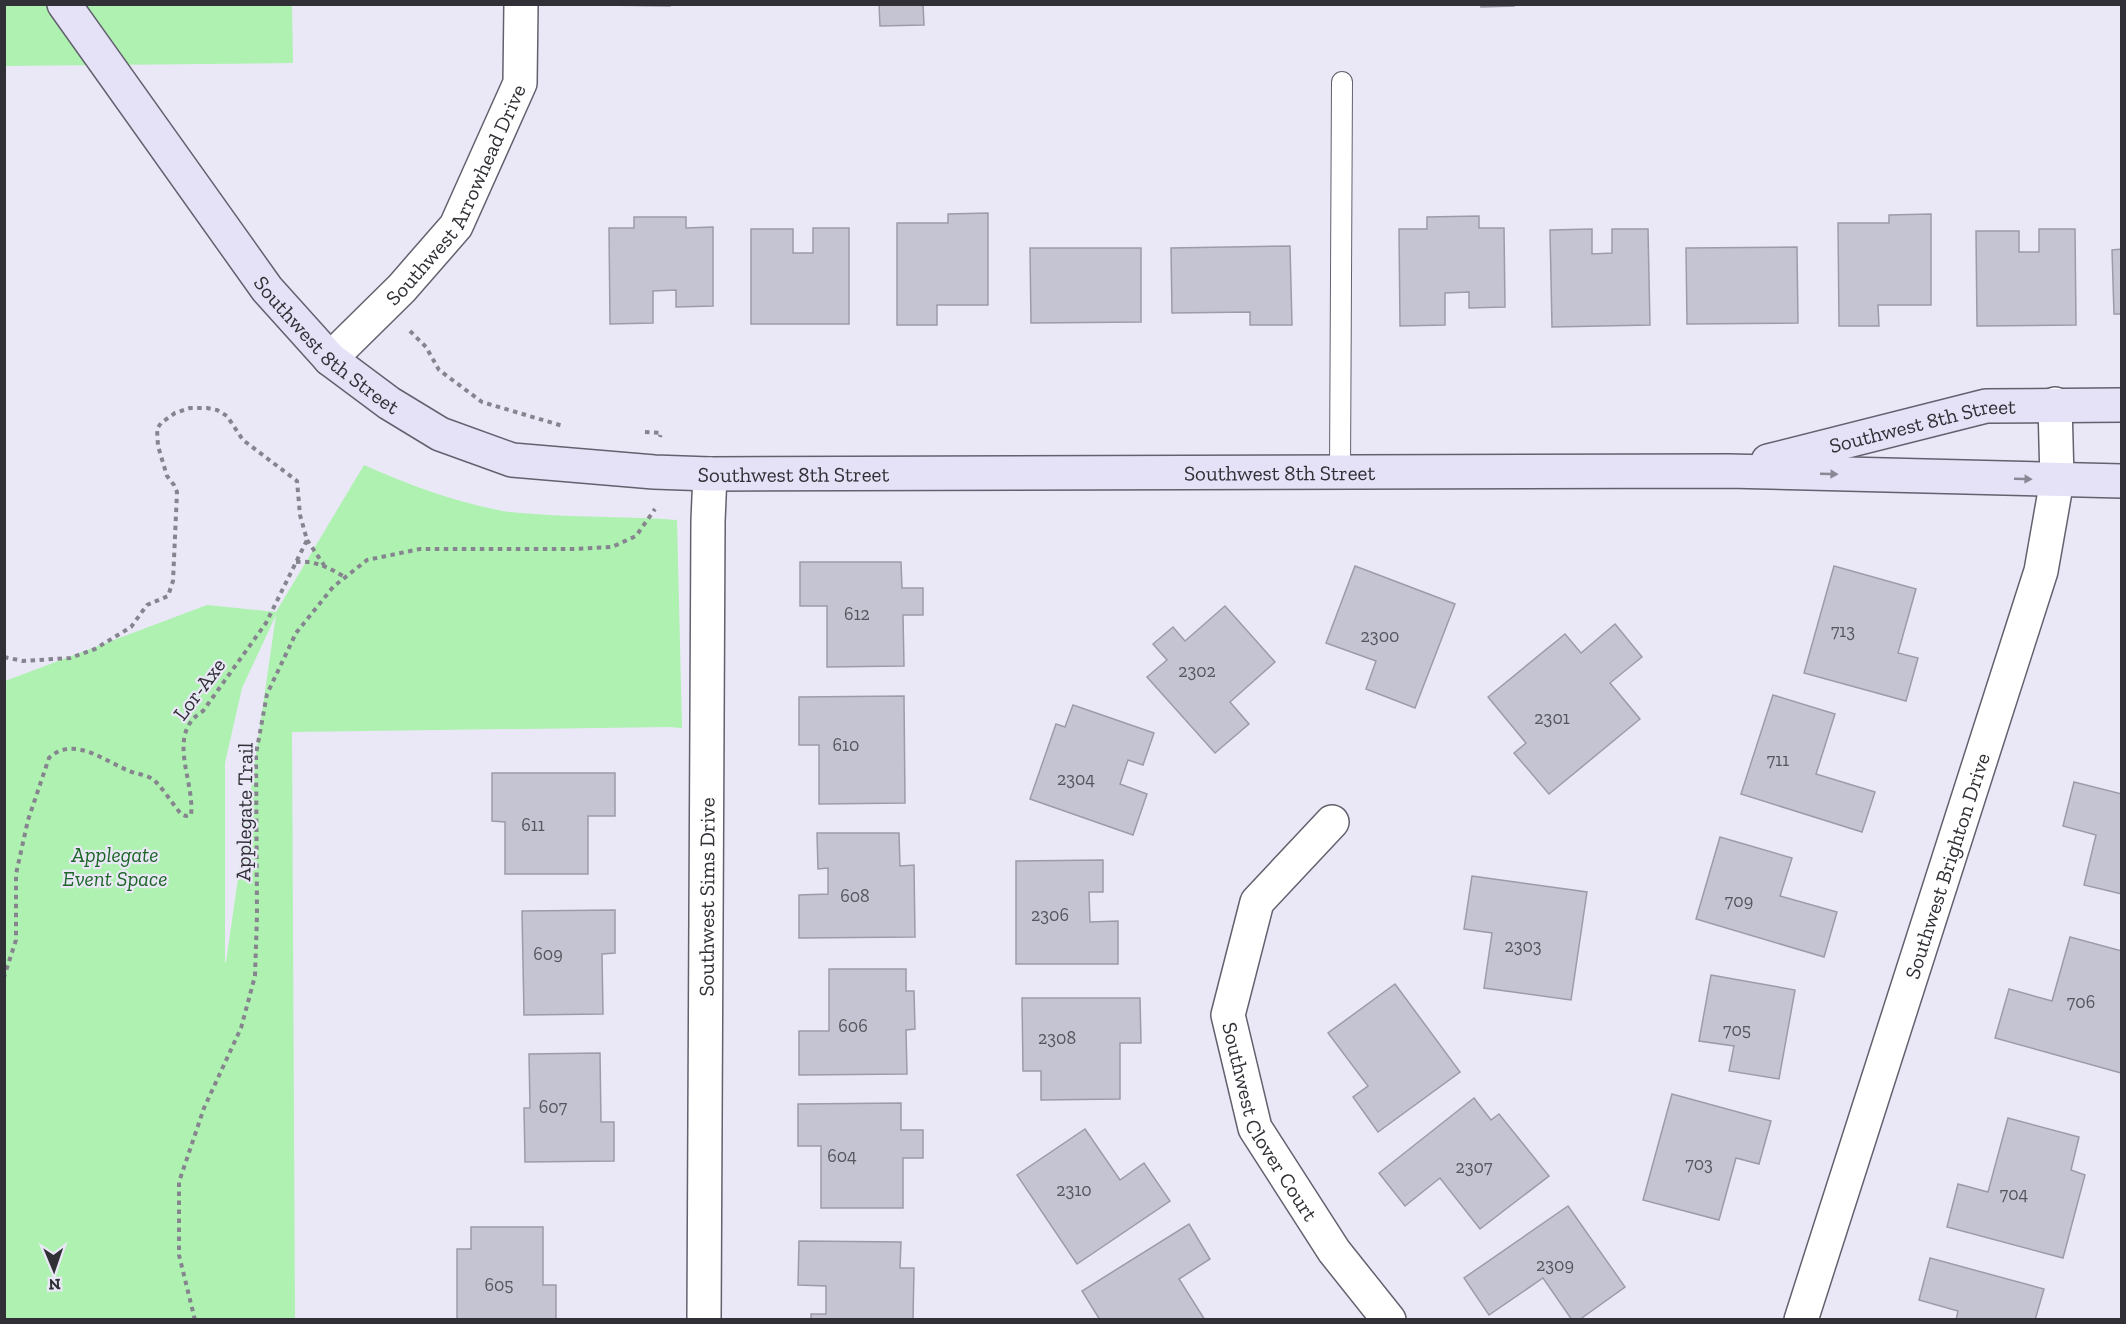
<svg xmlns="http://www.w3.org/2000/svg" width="2126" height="1324" font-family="'Zilla Slab',serif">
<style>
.green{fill:#aef1b0;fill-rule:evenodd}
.building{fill:#c5c4d3;stroke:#9d9baa;stroke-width:1.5}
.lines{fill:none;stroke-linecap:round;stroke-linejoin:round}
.lane-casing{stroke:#62616e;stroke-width:22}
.street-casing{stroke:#62616e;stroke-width:36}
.secondary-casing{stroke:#62616e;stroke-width:36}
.path{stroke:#86858f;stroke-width:4;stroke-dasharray:4.5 4.5;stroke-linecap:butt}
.lane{stroke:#fff;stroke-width:20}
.street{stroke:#fff;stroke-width:33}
.secondary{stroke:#e5e1f7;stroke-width:33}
.oneway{fill:#8b8896}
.labels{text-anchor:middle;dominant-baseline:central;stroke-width:4.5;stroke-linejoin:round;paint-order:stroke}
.number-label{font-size:18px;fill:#56555d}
.street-label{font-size:21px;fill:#313036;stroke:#eae8f7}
.park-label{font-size:21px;font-style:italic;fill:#1e6628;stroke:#eae8f7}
</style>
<rect width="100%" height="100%" fill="#eae8f7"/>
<g class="green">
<polygon points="4,5 292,5 293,63 5,66"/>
<path d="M364,465C407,484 451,501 498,510C510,513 523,513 535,514C582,518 629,516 677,520L682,728L668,727L292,732L295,1319H5V681L207,605L276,612ZM276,615L226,962L225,963V763L242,688Z"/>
</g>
<g class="building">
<polygon points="601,4 670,4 670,6 601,5"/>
<polygon points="879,4 923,4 924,25 880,26"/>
<polygon points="1481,4 1514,4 1514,6 1481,7"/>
<polygon points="988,213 988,305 937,305 937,325 897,325 897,223 948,223 948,214"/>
<polygon points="1931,214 1931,305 1878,305 1879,326 1839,326 1838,223 1889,223 1889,215"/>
<polygon points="1479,216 1479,228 1504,228 1505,307 1469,308 1469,292 1445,293 1445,325 1400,326 1399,229 1427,229 1427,217"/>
<polygon points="634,217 686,217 686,228 713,227 713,306 676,307 676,290 653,291 653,323 610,324 609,228 634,228"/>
<polygon points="813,228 849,228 849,324 751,324 751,229 793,229 793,253 813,253"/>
<polygon points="1592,229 1592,254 1612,253 1612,229 1648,229 1650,325 1552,327 1550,230"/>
<polygon points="2039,229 2075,229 2076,325 1977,326 1976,231 2019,231 2019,252 2039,252"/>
<polygon points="1290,246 1292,325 1250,325 1250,312 1172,313 1171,248"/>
<polygon points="1797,247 1798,323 1687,324 1686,248"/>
<polygon points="1030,248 1141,248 1141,322 1031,323"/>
<polygon points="2122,249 2122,314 2114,314 2112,250"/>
<polygon points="800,562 901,562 902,588 923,588 923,615 903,615 904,666 827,667 827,606 800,606"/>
<polygon points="1355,566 1455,604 1415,708 1366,689 1376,661 1326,643"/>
<polygon points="1834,566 1916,589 1898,653 1918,658 1906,701 1804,673"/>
<polygon points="1225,606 1275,662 1230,702 1249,724 1215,753 1147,677 1167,660 1153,644 1173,627 1185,641"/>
<polygon points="1615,624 1642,657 1610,683 1640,719 1549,794 1514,753 1526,743 1488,697 1565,634 1581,653"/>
<polygon points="1773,695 1835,714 1816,774 1875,792 1862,832 1741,794"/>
<polygon points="904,696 905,803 819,804 819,745 799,745 799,697"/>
<polygon points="1073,705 1154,733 1143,765 1128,760 1120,784 1147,794 1133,835 1030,799 1056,724 1065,727"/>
<polygon points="492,773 615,773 615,816 588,816 588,874 505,874 505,822 492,821"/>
<polygon points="2074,782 2122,794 2122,894 2084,885 2096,835 2063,826"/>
<polygon points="817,833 899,833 900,866 914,865 915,937 799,938 799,895 828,894 828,868 818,869"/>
<polygon points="1720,837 1792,858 1780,896 1837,912 1824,957 1696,919"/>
<polygon points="1103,860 1103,892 1089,892 1090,922 1118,921 1118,964 1016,964 1016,861"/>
<polygon points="1472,876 1587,892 1571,1000 1484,988 1492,933 1464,929"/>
<polygon points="615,910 615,953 602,954 603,1014 524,1015 522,911"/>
<polygon points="2070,937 2122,951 2121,1073 1995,1038 2009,989 2052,1001"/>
<polygon points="829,969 906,969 906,991 914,991 915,1029 906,1030 907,1074 799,1075 799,1031 829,1031"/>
<polygon points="1711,975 1795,990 1779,1079 1729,1071 1734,1046 1699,1041"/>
<polygon points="1395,984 1460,1072 1378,1132 1353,1097 1368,1086 1328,1033"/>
<polygon points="1022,998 1140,998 1141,1043 1120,1043 1120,1099 1041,1100 1041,1071 1023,1071"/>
<polygon points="600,1053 601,1122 614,1122 614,1161 525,1162 524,1108 530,1108 529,1054"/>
<polygon points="1672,1094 1771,1121 1759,1164 1736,1158 1719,1220 1643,1200"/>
<polygon points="1474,1098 1491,1120 1499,1114 1549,1176 1480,1229 1440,1178 1405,1206 1379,1173"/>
<polygon points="901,1103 901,1130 923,1130 923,1158 903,1158 903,1208 821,1208 821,1146 798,1146 798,1104"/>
<polygon points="2008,1118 2079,1137 2071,1170 2085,1175 2063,1258 1947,1227 1958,1184 1988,1192"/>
<polygon points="1085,1129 1120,1180 1144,1163 1170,1201 1077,1264 1017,1175"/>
<polygon points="1568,1206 1625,1287 1579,1320 1572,1320 1543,1278 1489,1315 1464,1278"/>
<polygon points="1189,1224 1210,1259 1179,1279 1205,1320 1100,1320 1082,1291"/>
<polygon points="471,1227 543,1227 543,1285 556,1285 556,1320 457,1320 457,1249 471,1249"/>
<polygon points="799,1241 901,1242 900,1268 914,1268 913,1320 811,1320 811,1314 826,1314 826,1286 798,1285"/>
<polygon points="1930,1258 2044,1289 2035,1320 1956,1320 1958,1311 1919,1300"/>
</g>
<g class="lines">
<g class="lane-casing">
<polyline id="lane" points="1340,472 1342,82"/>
</g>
<g class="street-casing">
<g id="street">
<path id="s1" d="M330,359L402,288L456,226L520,83L521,4"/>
<path id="s2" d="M1332,822L1257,902L1228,1015L1255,1128L1334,1251L1389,1320"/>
<path id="s3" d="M704,1320L708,521L710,474"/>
<path id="s4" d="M1801,1320L2041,571L2057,480L2055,404"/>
</g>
</g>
<g class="secondary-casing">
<g id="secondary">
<path id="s5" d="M64,4L267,289L330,359L389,403L440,434L512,460L654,472L710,474L1728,471L2122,481"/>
<path id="s6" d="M1768,461L1986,406L2122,405"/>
</g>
</g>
<g class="path">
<polyline points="410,331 426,347 439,370 482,402 563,426"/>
<polyline points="645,432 661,433 660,437"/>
<polyline points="307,540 324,565"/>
<path d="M296,562C315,560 329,568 345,577"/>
<path d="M4,657L23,661L70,658L95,649L131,627L147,605L168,596L173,581L177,492L174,485L167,476L158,446L157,429L161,423L175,413L190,408H207L217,410L227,416L243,440L297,481L300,515L307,540L266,623L203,711C165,734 195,780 191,815L186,816L181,814C172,803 164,790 155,781C149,775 137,774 129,771C105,761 73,735 49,758L28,820L16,874V940L4,977"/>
<polyline points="195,1320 179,1255 179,1182 204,1108 241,1028 255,976 257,915 256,754 267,694 296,633 333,587 367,560 420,549 576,549 612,547 636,536 655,509"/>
</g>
<use href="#lane" class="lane"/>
<use href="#street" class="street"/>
<use href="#secondary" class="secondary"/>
</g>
<defs><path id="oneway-solid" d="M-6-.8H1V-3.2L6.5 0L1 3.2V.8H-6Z" transform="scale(1.5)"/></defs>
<g class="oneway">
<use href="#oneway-solid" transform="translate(1829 474) rotate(2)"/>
<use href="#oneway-solid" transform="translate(2023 479) rotate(2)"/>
</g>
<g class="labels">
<g class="number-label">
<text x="857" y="614">612</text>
<text x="1843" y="631">713</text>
<text x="1380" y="636">2300</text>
<text x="1197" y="671">2302</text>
<text x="1552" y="718">2301</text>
<text x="846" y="745">610</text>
<text x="1778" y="760">711</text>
<text x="1076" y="779">2304</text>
<text x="533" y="825">611</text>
<text x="855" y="896">608</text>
<text x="1739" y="901">709</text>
<text x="1050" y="915">2306</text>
<text x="1523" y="946">2303</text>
<text x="548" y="954">609</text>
<text x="2081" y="1002">706</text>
<text x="853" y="1026">606</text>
<text x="1737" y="1030">705</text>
<text x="1057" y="1038">2308</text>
<text x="553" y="1107">607</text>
<text x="842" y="1156">604</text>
<text x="1699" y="1164">703</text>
<text x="1474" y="1167">2307</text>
<text x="1074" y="1190">2310</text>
<text x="2014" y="1194">704</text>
<text x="1555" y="1265">2309</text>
<text x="499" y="1285">605</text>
</g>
<g class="street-label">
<text stroke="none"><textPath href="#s1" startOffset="210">Southwest Arrowhead Drive</textPath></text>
<text stroke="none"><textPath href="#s5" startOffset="432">Southwest 8th Street</textPath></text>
<text stroke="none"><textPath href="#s6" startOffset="159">Southwest 8th Street</textPath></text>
<text stroke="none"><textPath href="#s5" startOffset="1422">Southwest 8th Street</textPath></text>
<text stroke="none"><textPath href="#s5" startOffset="936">Southwest 8th Street</textPath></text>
<text transform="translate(199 689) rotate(-53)">Lor-Axe</text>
<text transform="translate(244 812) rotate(-89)">Applegate Trail</text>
<text stroke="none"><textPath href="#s4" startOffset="477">Southwest Brighton Drive</textPath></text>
<text stroke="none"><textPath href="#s3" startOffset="423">Southwest Sims Drive</textPath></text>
<text stroke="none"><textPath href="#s2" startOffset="342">Southwest Clover Court</textPath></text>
</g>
<g class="park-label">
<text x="115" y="854">Applegate<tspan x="115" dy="24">Event Space</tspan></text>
</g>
</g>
<rect width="2126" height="1324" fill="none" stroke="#313036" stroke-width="12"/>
<g transform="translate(54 1270) rotate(178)" stroke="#eae8f7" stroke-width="4.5" paint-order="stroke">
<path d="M0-4.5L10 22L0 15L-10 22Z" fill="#313036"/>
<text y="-9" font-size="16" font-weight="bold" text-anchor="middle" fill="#313036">N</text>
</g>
</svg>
